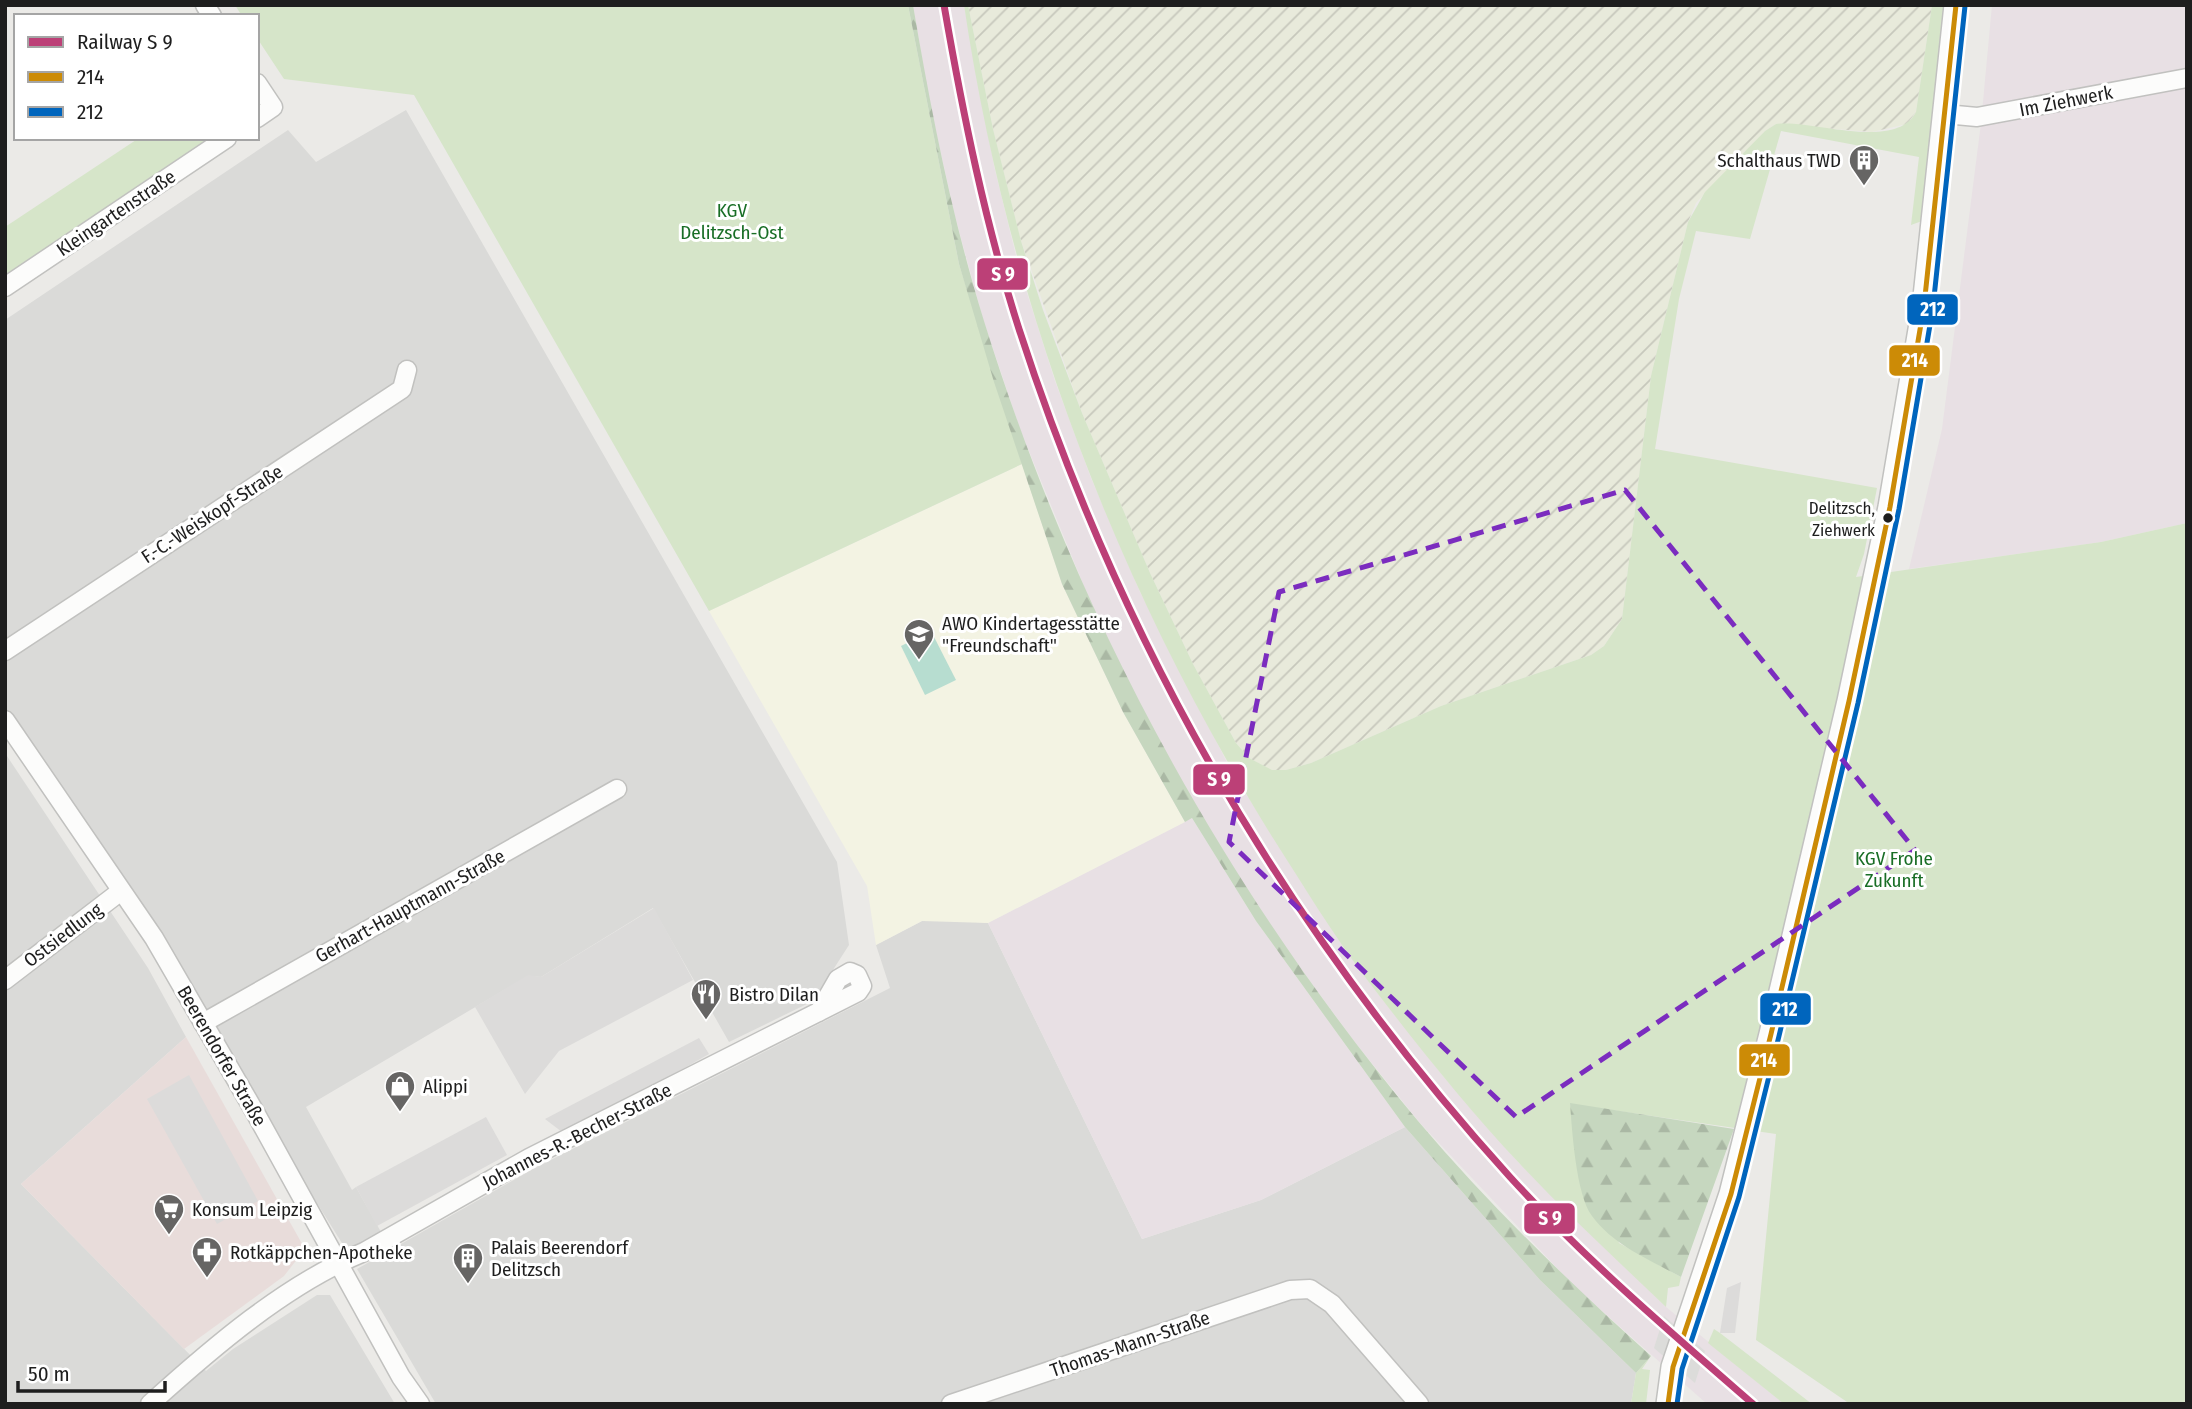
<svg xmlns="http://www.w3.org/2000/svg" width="2192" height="1409" font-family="'Fira Sans Condensed',sans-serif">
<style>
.residential{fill:#dadad8}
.commercial{fill:#e8dcda}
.industrial{fill:#e8e0e4}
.education{fill:#f3f3e3}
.farmland{fill:url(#farmland-furrows)}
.grass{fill:#d6e5c9}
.forest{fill:url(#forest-firs)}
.pitch{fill:#b7ddd0}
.parking{fill:#dcdbda}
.pier{fill:#dcdcda}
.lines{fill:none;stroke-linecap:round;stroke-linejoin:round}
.minor-casing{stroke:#c1c1bf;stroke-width:21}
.tertiary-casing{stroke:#c1c1bf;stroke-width:26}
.minor{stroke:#fcfcfb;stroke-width:18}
.tertiary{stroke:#fcfcfb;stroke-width:23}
.bus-1-casing{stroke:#fff;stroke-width:10}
.bus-2-casing{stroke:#fff;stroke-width:10}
.bus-1{stroke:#cc8b06;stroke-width:5}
.bus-2{stroke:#0065bd;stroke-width:5}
.rail-1-casing{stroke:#fff;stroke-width:12}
.rail-1{stroke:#bc4077;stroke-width:7}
.marked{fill:none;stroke:#7b2cbf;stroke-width:5;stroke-dasharray:14 9;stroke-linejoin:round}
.bus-dot{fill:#1e1e1e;stroke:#fff;stroke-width:2.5}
.labels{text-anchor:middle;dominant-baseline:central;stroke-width:6;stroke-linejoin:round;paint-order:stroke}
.bus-label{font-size:17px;fill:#1e1e1e;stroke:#fff;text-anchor:end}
.street-label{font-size:19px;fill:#1e1e1e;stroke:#fff}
.poi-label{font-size:19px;fill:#1e1e1e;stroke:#fff;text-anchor:start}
.park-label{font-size:19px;fill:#196e26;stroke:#fff}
.line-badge{stroke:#fff;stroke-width:2.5}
.badge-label{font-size:19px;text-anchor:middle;font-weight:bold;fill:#fff}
</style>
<defs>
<pattern id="farmland-furrows" width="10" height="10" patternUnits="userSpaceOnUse" patternTransform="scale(1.75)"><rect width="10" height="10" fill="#e8eadb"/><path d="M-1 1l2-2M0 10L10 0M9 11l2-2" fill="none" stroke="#c7c8bc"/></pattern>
<pattern id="forest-firs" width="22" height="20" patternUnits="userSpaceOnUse" patternTransform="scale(1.75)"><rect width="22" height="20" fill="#c6d7bf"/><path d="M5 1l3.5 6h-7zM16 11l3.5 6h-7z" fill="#aab8a4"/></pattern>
</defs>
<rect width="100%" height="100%" fill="#ebeae7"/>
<g class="residential">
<polygon points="406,110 837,862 849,945 813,1001 729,1042 653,908 541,977 528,976 306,1107 352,1190 356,1187 381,1232 347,1251 121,891 5,722 5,320 288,130 316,162"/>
<polygon points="5,753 148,968 186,1037 21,1184 206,1371 233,1349 317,1295 330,1295 395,1404 5,1404"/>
<polygon points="942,919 988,923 1142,1239 1261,1200 1405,1127 1540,1280 1636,1373 1631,1404 436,1404 357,1269 533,1169 890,988 876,945 922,921"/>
</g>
<polygon class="commercial" points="186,1037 305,1249 284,1276 184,1349 21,1184"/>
<g class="industrial">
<polygon points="913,5 964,5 994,166 1019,268 1055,381 1091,478 1140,592 1233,774 1362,973 1443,1076 1519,1163 1666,1307 1784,1404 1707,1404 1575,1287 1420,1123 1354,1041 1271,928 1207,826 1157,737 1101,628 1020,429 983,319 955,216 929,100"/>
<polygon points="1992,5 2187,5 2187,523 2101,542 1909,569 1942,429 1981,123"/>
<polygon points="1192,818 1256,921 1405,1127 1261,1200 1142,1239 988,923"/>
</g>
<polygon class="education" points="1022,464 1062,584 1123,712 1185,822 988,923 922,921 876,945 867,886 709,611"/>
<polygon class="farmland" points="968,5 1932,5 1916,112 1907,124 1872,132 1776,124 1765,131 1696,203 1688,222 1651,376 1622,619 1604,646 1591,655 1441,706 1311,763 1286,770 1271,770 1249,758 1236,743 1193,664 1150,573 1082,413 1021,241 993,129"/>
<g class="grass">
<polygon points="235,5 908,5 959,264 1022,464 709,611 414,95 284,79 257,38 257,16 242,16"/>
<path d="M964,5H968L993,129L1021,241L1043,310L1082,413L1150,573L1193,664L1236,743L1249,758L1272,770H1286L1311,763L1441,706L1591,655L1604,646L1622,619L1651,376L1688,222L1705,192L1765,131L1776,124C1812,119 1895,152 1916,112L1932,5H1944L1922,221L1911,225L1919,157L1781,131L1750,239L1696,231L1679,299L1655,449L1877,488L1864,554L1856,577L2101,542L2187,523V1404H1850L1756,1340L1776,1134L1570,1104L1619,1243L1681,1277L1679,1286L1668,1288L1666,1307C1617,1260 1567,1214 1520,1164C1465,1106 1414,1041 1365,977C1332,933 1303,885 1273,838C1115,584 1008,301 964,5Z"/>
<polygon points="139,138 227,138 5,288 5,227"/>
<polygon points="1714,1329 1720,1333 1812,1404 1784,1404 1708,1343"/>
<polygon points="1651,1356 1642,1369 1650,1370 1646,1404 1631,1404 1636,1373"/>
</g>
<g class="forest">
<path d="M908,5H913C931,111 952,218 984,321C1075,614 1221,885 1418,1121C1489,1205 1569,1282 1651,1356L1636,1373L1540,1280L1405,1127L1256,921L1192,818L1185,822L1123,712L1062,584L994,382L959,264Z"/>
<path d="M1570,1103L1734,1129L1681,1277C1650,1260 1613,1245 1592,1216C1576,1195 1572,1130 1570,1103Z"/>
</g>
<polygon class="pitch" points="931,631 956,680 925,695 901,646"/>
<g class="parking">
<polygon points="654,908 693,980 559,1051 525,1094 475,1007 528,975 541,977"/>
<polygon points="699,1038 709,1054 566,1135 545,1119"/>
<polygon points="189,1075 258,1201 217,1224 147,1099"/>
<polygon points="486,1117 507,1155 377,1226 356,1187"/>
<polygon points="1741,1282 1735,1333 1720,1333 1727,1288"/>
</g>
<polygon class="pier" points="1664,1316 1705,1351 1695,1383 1654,1348"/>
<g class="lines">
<g class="minor-casing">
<g id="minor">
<polyline points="205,5 212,16"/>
<polyline points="257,83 273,107 257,118"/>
<polyline points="1945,114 1977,117 2187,78"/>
<polyline points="5,287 227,138"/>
<polyline points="5,651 402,389 407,370"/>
<polyline points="5,720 154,938 256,1114 401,1377 420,1404"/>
<polyline points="5,980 121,891"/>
<polyline points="203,1023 617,789"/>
<path d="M150,1404C212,1348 286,1284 364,1252L529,1158L858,992L862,986L857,975L850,972L838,979L819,1012"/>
<polyline points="951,1404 1290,1290 1310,1289 1332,1304 1419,1404"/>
</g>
</g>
<g class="tertiary-casing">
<polyline id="tertiary" points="1668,1404 1673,1367 1731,1194 1771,1034 1849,701 1890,507 1924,306 1956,5"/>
</g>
<use href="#minor" class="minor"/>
<use href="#tertiary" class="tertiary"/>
<g class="bus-1-casing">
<polyline id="bus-1" points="1668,1404 1673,1367 1731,1194 1771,1034 1849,701 1890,507 1924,306 1956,5"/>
</g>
<g class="bus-2-casing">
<polyline id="bus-2" points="1677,1404 1682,1369 1739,1197 1779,1036 1858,703 1899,509 1933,307 1965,6"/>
</g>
<use href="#bus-1" class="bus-1"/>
<use href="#bus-2" class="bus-2"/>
<g class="rail-1-casing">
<path id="rail-1" d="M944,5C963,114 985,223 1019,329C1122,647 1286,930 1510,1177C1585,1259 1669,1331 1753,1404"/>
</g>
<use href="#rail-1" class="rail-1"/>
</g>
<path class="marked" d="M1625,490L1915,850L1516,1117L1229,842L1279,592Z"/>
<defs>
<g id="building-pin" transform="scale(1.575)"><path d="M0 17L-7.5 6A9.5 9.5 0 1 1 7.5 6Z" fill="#666564" stroke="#fff"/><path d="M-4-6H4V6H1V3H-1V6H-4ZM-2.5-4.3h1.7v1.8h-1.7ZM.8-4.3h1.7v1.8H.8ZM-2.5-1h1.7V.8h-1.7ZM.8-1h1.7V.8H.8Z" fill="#fff"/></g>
<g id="school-pin" transform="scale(1.575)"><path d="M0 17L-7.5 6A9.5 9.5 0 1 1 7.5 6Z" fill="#666564" stroke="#fff"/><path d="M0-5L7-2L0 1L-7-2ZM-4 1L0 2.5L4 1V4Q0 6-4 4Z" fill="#fff"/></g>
<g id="restaurant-pin" transform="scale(1.575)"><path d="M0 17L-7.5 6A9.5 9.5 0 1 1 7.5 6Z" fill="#666564" stroke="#fff"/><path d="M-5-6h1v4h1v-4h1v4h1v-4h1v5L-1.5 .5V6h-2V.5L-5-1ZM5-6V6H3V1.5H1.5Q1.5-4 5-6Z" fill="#fff"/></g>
<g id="shop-pin" transform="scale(1.575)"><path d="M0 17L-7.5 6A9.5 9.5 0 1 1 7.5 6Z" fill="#666564" stroke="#fff"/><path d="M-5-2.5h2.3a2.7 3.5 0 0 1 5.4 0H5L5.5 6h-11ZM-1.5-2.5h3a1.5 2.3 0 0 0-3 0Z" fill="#fff"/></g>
<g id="supermarket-pin" transform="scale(1.575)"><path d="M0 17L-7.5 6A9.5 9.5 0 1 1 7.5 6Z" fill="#666564" stroke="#fff"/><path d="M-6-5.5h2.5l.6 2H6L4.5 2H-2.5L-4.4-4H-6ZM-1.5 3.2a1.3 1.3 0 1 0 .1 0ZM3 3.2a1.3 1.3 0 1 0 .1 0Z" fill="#fff"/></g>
<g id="pharmacy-pin" transform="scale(1.575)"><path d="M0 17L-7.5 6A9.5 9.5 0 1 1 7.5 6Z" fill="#666564" stroke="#fff"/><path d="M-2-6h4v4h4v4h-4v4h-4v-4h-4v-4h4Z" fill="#fff"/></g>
</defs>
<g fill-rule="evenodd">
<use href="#building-pin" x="1864" y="160"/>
<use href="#school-pin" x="919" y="634"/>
<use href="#restaurant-pin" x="706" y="994"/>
<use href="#shop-pin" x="400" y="1086"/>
<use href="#supermarket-pin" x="169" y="1209"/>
<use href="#pharmacy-pin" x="207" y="1252"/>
<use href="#building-pin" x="468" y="1258"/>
</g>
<circle class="bus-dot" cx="1888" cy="518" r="6"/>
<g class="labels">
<g class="bus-label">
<text x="1875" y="508">Delitzsch,<tspan x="1875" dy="22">Ziehwerk</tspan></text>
</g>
<g class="street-label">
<text transform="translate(2066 101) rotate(-11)">Im Ziehwerk</text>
<text transform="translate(116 213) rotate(-34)">Kleingartenstraße</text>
<text transform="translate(212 514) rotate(-33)">F.-C.-Weiskopf-Straße</text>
<text transform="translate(410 906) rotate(-29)">Gerhart-Hauptmann-Straße</text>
<text transform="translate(63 935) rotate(-37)">Ostsiedlung</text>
<text transform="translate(222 1056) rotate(60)">Beerendorfer Straße</text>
<text transform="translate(577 1136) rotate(-27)">Johannes-R.-Becher-Straße</text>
<text transform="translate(1130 1344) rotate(-19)">Thomas-Mann-Straße</text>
</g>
<g class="poi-label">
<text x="1841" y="160" text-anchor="end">Schalthaus TWD</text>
<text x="942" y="623">AWO Kindertagesstätte<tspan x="942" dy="22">"Freundschaft"</tspan></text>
<text x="729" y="994">Bistro Dilan</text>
<text x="423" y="1086">Alippi</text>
<text x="192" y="1209">Konsum Leipzig</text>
<text x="491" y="1247">Palais Beerendorf<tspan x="491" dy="22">Delitzsch</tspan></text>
<text x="230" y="1252">Rotkäppchen-Apotheke</text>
</g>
<g class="park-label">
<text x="732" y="210">KGV<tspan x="732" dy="22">Delitzsch-Ost</tspan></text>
<text x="1894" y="858">KGV Frohe<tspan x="1894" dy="22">Zukunft</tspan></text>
</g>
</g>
<g class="line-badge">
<rect x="976" y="257" width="53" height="34" rx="7" fill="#bc4077"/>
<rect x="1906" y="293" width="53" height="33" rx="7" fill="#0065bd"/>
<rect x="1888" y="344" width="53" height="33" rx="7" fill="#cc8b06"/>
<rect x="1192" y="763" width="54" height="33" rx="7" fill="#bc4077"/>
<rect x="1759" y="992" width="53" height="34" rx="7" fill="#0065bd"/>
<rect x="1738" y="1043" width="53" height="34" rx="7" fill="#cc8b06"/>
<rect x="1523" y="1202" width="53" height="33" rx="7" fill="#bc4077"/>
</g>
<g class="badge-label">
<text x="1003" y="281">S 9</text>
<text x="1933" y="316">212</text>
<text x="1915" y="367">214</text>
<text x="1219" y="786">S 9</text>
<text x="1785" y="1016">212</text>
<text x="1764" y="1067">214</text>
<text x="1550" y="1225">S 9</text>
</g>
<rect width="2192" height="1409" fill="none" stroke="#1e1e1e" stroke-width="14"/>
<rect x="14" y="14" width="245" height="126" fill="#ffffff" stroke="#a5a5a5" stroke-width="2"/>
<rect x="28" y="37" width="35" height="10" fill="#bc4077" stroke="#a5a5a5" stroke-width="2"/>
<text x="77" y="49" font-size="21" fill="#1e1e1e">Railway S 9</text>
<rect x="28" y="72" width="35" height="10" fill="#cc8b06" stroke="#a5a5a5" stroke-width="2"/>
<text x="77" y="84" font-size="21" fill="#1e1e1e">214</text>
<rect x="28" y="107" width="35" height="10" fill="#0065bd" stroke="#a5a5a5" stroke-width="2"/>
<text x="77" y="119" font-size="21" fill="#1e1e1e">212</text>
<path d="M18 1381v10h147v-10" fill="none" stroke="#1e1e1e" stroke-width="3.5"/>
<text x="28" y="1381" font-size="21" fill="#1e1e1e" stroke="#ffffff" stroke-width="5" paint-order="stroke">50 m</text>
</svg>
